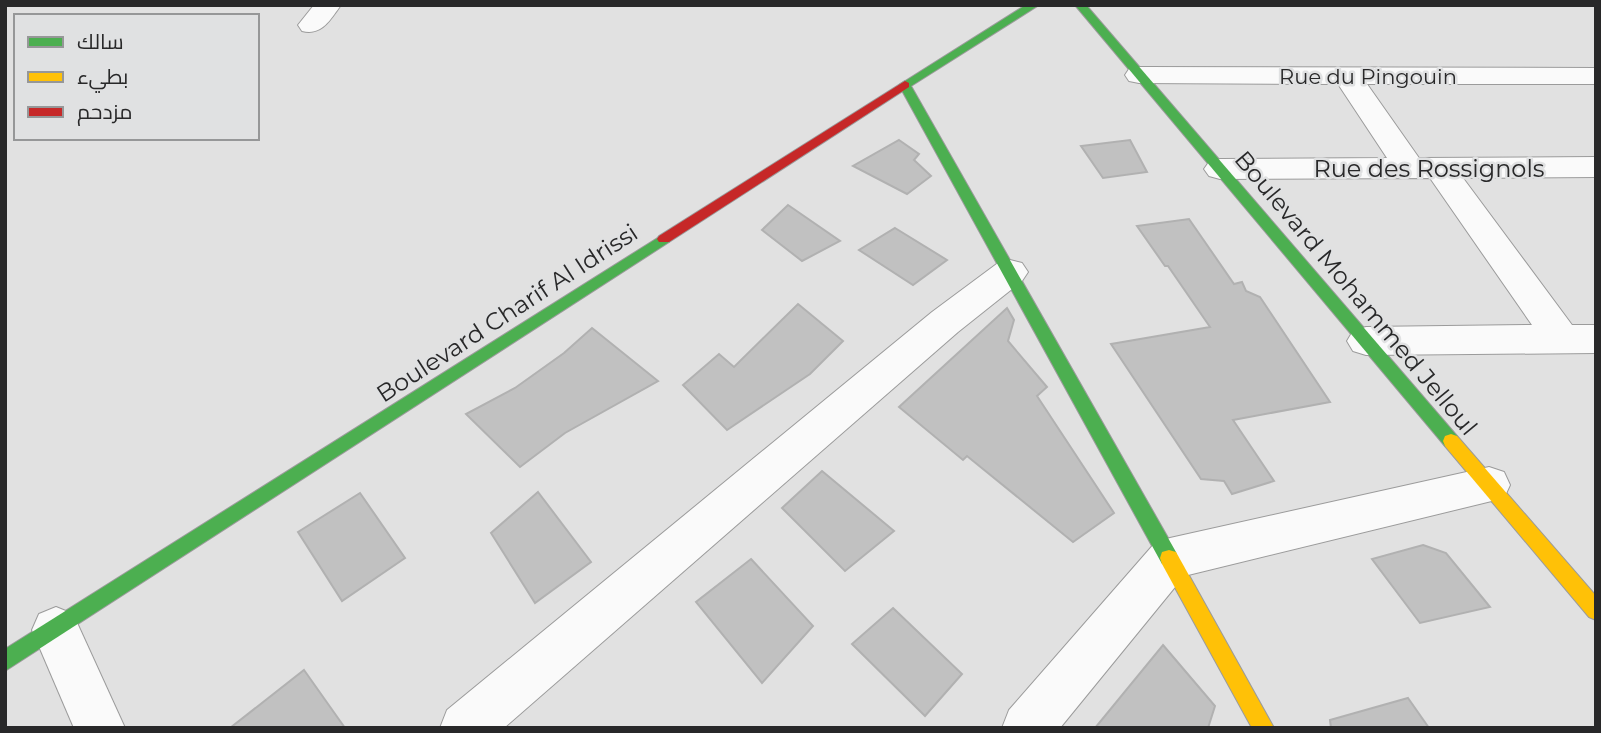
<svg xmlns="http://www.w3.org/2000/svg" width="1601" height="733" font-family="Montserrat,Cairo,sans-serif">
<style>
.building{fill:#c1c1c1;stroke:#b1b1b1;stroke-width:2}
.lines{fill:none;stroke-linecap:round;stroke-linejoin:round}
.street-casing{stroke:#9b9b9b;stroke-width:2}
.fast-casing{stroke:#9b9b9b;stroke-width:2}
.slow-casing{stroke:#9b9b9b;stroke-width:2}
.jam-casing{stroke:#9b9b9b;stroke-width:2}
.street{fill:#fafafa;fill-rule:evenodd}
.fast{fill:#4caf50;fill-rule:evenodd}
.slow{fill:#ffc107;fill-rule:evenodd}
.jam{fill:#c62828;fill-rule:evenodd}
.labels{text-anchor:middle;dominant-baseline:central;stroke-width:5;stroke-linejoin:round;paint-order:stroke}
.far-street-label{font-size:21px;fill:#282829;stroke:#e0e1e2}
.street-label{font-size:24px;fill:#282829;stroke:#e0e1e2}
</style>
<rect width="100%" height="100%" fill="#e1e1e1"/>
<g class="building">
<polygon points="899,140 919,154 914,160 931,176 907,194 853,166"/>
<polygon points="1130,140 1147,172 1103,178 1081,146"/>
<polygon points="788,205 840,241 802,261 762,230"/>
<polygon points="1189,219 1234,284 1242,282 1246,291 1260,297 1330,402 1233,420 1274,481 1232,494 1224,481 1201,479 1111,344 1210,327 1168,266 1165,266 1137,226"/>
<polygon points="895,228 947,260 913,285 859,250"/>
<polygon points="798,304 843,341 810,374 727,430 683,385 719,354 734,367"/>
<polygon points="1007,308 1014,320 1008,341 1047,387 1037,396 1114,513 1073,542 967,456 963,460 899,407"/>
<polygon points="592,328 658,381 565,433 520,467 466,414 515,388 564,353"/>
<polygon points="822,471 894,531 845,571 782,508"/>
<polygon points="538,492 591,562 535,603 491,533"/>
<polygon points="360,493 405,558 342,601 298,532"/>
<polygon points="1423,545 1446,553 1490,607 1420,623 1372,559"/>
<polygon points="751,559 813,626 762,683 696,602"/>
<polygon points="893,608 962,674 925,716 852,644"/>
<polygon points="1163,645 1215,706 1208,728 1095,728"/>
<polygon points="304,670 345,728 230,728"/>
<polygon points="1408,698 1429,728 1331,728 1330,720"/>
</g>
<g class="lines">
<g class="street-casing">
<g id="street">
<path d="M314,5H341C330,20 322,36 302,31L298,25Z"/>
<polygon points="1139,67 1596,68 1596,84 1367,84 1419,158 1596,157 1596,177 1463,178 1572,325 1596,325 1596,353 1366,355 1353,351 1347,341 1353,331 1366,327 1532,325 1430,178 1220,179 1209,176 1204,169 1209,162 1220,159 1387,158 1338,84 1139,83 1129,81 1125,75 1129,69"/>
<polygon points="1010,260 1022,263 1028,272 1022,281 958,332 504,728 440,728 447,710 932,312 998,263"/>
<polygon points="1489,467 1504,472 1510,485 1504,498 1184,576 1060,728 1002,728 1009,710 1154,544 1170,538"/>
<polygon points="56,607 73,614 125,728 74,728 32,630 39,614"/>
</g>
</g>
<g class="fast-casing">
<g id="fast">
<polygon points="1026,5 1039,5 911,86 1176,552 1178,558 1176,564 1169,566 1162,564 899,85"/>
<polygon points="1075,5 1086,5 1457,436 1459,441 1457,446 1451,448 1445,446"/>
<polygon points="664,234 669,236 671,239 669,242 5,671 5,649"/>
</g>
</g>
<g class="slow-casing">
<g id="slow">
<polygon points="1451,434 1457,436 1596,596 1596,620 1589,617 1445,446 1443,441 1445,436"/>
<polygon points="1169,550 1176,552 1274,728 1252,728 1162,564 1160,558 1162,552"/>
</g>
</g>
<g class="jam-casing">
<polygon id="jam" points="905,81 909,83 909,87 669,242 659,242 657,239 659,236"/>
</g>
<use href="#street" class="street"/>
<use href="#fast" class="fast"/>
<use href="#slow" class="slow"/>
<use href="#jam" class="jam"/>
</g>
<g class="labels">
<g class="far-street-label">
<text x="1368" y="76">Rue du Pingouin</text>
</g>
<g class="street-label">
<text x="1429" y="168">Rue des Rossignols</text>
<text transform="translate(1356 293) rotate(50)">Boulevard Mohammed Jelloul</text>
<text transform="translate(507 313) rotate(-33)">Boulevard Charif Al Idrissi</text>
</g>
</g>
<rect width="1601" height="733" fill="none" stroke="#282829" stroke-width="14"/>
<rect x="14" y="14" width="245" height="126" fill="#e0e1e2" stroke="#969798" stroke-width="2"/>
<rect x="28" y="37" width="35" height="10" fill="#4caf50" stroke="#969798" stroke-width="2"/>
<text x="77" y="49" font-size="21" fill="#282829">سالك</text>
<rect x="28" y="72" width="35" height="10" fill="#ffc107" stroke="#969798" stroke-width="2"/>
<text x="77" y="84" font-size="21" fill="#282829">بطيء</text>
<rect x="28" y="107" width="35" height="10" fill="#c62828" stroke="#969798" stroke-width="2"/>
<text x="77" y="119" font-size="21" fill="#282829">مزدحم</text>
</svg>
